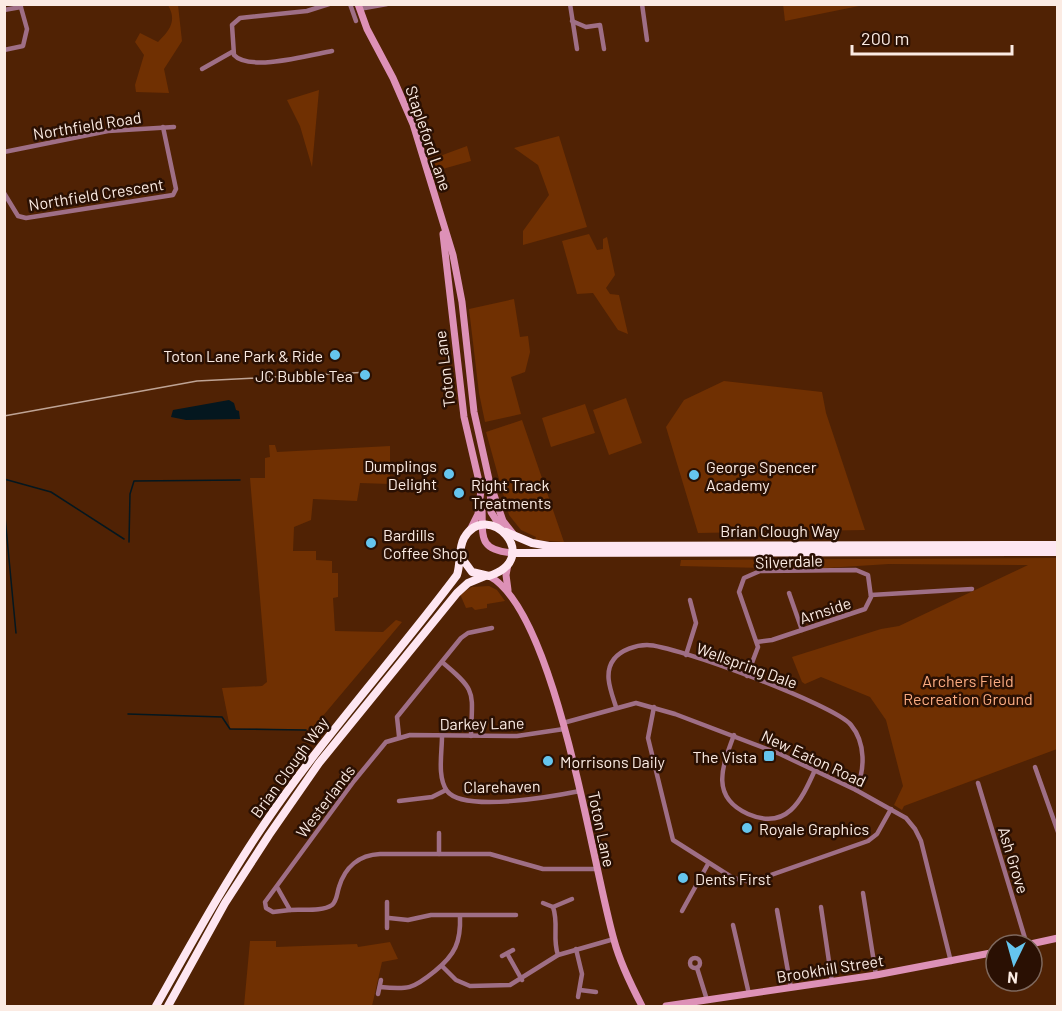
<svg xmlns="http://www.w3.org/2000/svg" width="1062" height="1011" font-family="Barlow,sans-serif">
<style>
.green{fill:#703002}
.water{fill:#04171f}
.lines{fill:none;stroke-linecap:round;stroke-linejoin:round}
.stream{stroke:#04171f;stroke-width:1.5}
.street{stroke:#9f6f86;stroke-width:4.5}
.secondary{stroke:#dd91b7;stroke-width:7}
.highway{stroke:#fee6f1;stroke-width:8}
.tram{stroke:#bfa495;stroke-width:1.5}
.poi-dot{fill:#65c5ee;stroke:#2a1003;stroke-width:2}
.labels{text-anchor:middle;dominant-baseline:central;stroke-width:5;stroke-linejoin:round;paint-order:stroke}
.street-label{font-size:16px;fill:#fbebe3;stroke:#2a1003}
.poi-label{font-size:16px;fill:#fbebe3;stroke:#2a1003;text-anchor:start}
.park-label{font-size:16px;fill:#fbac82;stroke:#2a1003}
</style>
<rect width="100%" height="100%" fill="#502204"/>
<g class="green">
<polygon points="783,4 864,4 864,5 785,21"/>
<path d="M168,5H178L182,41L164,69L169,93L136,92L135,85L144,55L135,42L140,33L158,42C170,30 177,21 168,5Z"/>
<polygon points="319,90 312,167 300,126 287,100"/>
<polygon points="559,136 587,227 523,245 523,231 549,195 538,165 514,148"/>
<polygon points="467,146 471,161 432,172 429,160"/>
<polygon points="589,234 597,250 603,249 603,239 607,237 615,275 606,288 610,294 619,295 628,334 618,330 593,293 577,294 562,241"/>
<polygon points="514,299 520,337 528,336 530,352 525,372 511,377 521,414 485,422 479,393 469,309"/>
<polygon points="724,381 822,392 826,413 865,530 698,533 666,427 684,400"/>
<polygon points="626,398 642,443 609,455 593,410"/>
<polygon points="585,404 595,433 551,447 542,418"/>
<polygon points="522,420 564,542 535,540 536,537 521,530 509,515 486,432"/>
<polygon points="269,445 275,445 277,452 390,446 390,484 360,483 357,501 313,499 311,520 294,527 293,551 316,551 316,560 332,561 332,573 338,573 338,597 333,598 335,631 383,632 396,620 402,622 311,730 230,728 222,688 262,686 267,682 250,478 265,478 265,458 270,457"/>
<polygon points="1057,558 1057,749 904,806 902,810 894,805 903,786 886,720 870,697 821,677 805,684 802,682 792,657 881,629 899,626 1028,565 889,564 810,569 680,566 681,560"/>
<polygon points="489,586 497,590 505,601 487,604 487,608 475,610 472,607 466,608 460,594 472,587"/>
<polygon points="250,941 276,941 276,947 357,944 358,947 390,942 398,959 382,962 372,1006 244,1006"/>
</g>
<polygon class="water" points="229,400 234,403 236,410 239,411 240,419 186,420 171,417 173,410"/>
<g class="lines">
<g class="stream">
<polyline points="4,479 51,492 124,539"/>
<polyline points="4,506 16,633"/>
<polyline points="129,542 130,494 134,481 240,480"/>
<polyline points="128,714 222,717 230,729 306,730"/>
</g>
<g class="street">
<path d="M329,4L307,11L240,18L232,25L234,55C249,72 310,55 332,51"/>
<polyline points="350,4 356,21"/>
<polyline points="570,4 577,49"/>
<polyline points="642,4 647,40"/>
<polyline points="359,9 387,4"/>
<polyline points="4,10 21,7"/>
<polyline points="572,21 586,27 600,25 604,49"/>
<polyline points="4,50 23,46 27,29 20,4"/>
<polyline points="202,69 232,52"/>
<polyline points="4,152 108,131 174,127"/>
<polyline points="4,193 18,216 26,218 173,195 176,189 163,127"/>
<polyline points="789,593 802,630"/>
<polyline points="871,595 972,589"/>
<polyline points="686,655 696,623 690,600"/>
<path d="M442,662C478,692 472,691 471,736"/>
<polyline points="747,676 758,647 739,592 744,578 760,571 856,570 868,575 871,597 865,609 772,640 757,642"/>
<path d="M616,707C611,691 603,673 614,659C621,650 636,645 647,645C674,645 835,705 851,725C866,743 865,770 856,790"/>
<polyline points="654,707 648,738 673,840 733,878 751,882 868,841 877,834 891,809"/>
<polyline points="563,723 636,703 675,714 780,754 856,790 906,818 915,829 921,841 951,962"/>
<path d="M734,735C722,767 710,797 748,814C787,831 801,801 815,770"/>
<polyline points="399,736 397,717 461,638 468,633 492,628"/>
<path d="M442,736C442,753 437,777 447,791C464,813 555,796 580,791"/>
<polyline points="1035,767 1058,832"/>
<polyline points="978,783 1027,945"/>
<polyline points="399,801 432,797 446,790"/>
<polyline points="439,854 439,833"/>
<path d="M277,887L290,910C302,909 322,912 332,905C337,901 337,893 339,887C345,867 359,855 380,854H490L543,869H597"/>
<polyline points="863,893 876,975"/>
<polyline points="387,902 387,928"/>
<path d="M543,903L553,907C559,924 552,938 558,955"/>
<polyline points="553,907 572,899"/>
<polyline points="821,907 832,982"/>
<polyline points="290,910 273,912 266,908 265,902 354,781 386,742 410,735 517,736 564,729"/>
<polyline points="777,910 791,988"/>
<polyline points="682,911 708,864"/>
<polyline points="389,918 408,920 431,915 516,915"/>
<polyline points="733,925 749,994"/>
<polyline points="576,949 582,974 578,997"/>
<polyline points="508,955 522,980"/>
<polyline points="502,956 513,950"/>
<circle cx="695" cy="963" r="5"/>
<polyline points="442,966 456,980 470,986 510,985 558,955 614,939"/>
<polyline points="697,968 707,1000"/>
<path d="M380,987C408,990 413,989 435,971C455,955 461,942 460,916"/>
<polyline points="580,990 596,992"/>
<polyline points="378,994 381,980"/>
</g>
<g class="secondary">
<polyline points="358,4 367,29 393,78 413,124 453,255 462,302 474,412 490,484 491,512 502,529"/>
<polyline points="443,234 464,417 481,490 478,514 469,532"/>
<polyline points="493,492 503,521 514,535"/>
<path d="M482,508C483,537 478,550 512,553"/>
<polyline points="508,564 506,575 508,590"/>
<path d="M489,576C556,611 592,864 614,940C620,963 631,985 642,1006"/>
<polyline points="1026,945 1058,938"/>
<polyline points="666,1006 876,975 996,952"/>
</g>
<g class="highway">
<polyline points="506,532 532,543 549,546 1058,545"/>
<polyline points="512,553 1058,552"/>
<path d="M156,1006C191,944 225,882 265,823C324,736 394,659 457,575C461,563 458,549 464,538C487,498 545,558 489,576L472,572L461,557"/>
<polyline points="168,1006 225,903 269,835 319,763 457,593 468,583 485,576"/>
</g>
<polyline class="tram" points="4,416 197,381 370,372"/>
</g>
<g class="poi-dot">
<circle cx="335" cy="355" r="6"/>
<circle cx="365" cy="375" r="6"/>
<circle cx="449" cy="474" r="6"/>
<circle cx="694" cy="475" r="6"/>
<circle cx="459" cy="493" r="6"/>
<circle cx="371" cy="543" r="6"/>
<rect x="763" y="750" width="12" height="12" rx="3"/>
<circle cx="548" cy="761" r="6"/>
<circle cx="747" cy="828" r="6"/>
<circle cx="683" cy="878" r="6"/>
</g>
<g class="labels">
<g class="street-label">
<text transform="translate(87 125) rotate(-9)">Northfield Road</text>
<text transform="translate(429 138) rotate(71)">Stapleford Lane</text>
<text transform="translate(96 194) rotate(-9)">Northfield Crescent</text>
<text transform="translate(444 369) rotate(-97)">Toton Lane</text>
<text x="780" y="530">Brian Clough Way</text>
<text transform="translate(789 561) rotate(-2)">Silverdale</text>
<text transform="translate(825 610) rotate(-18)">Arnside</text>
<text transform="translate(747 665) rotate(20)">Wellspring Dale</text>
<text transform="translate(482 723) rotate(-1)">Darkey Lane</text>
<text transform="translate(814 758) rotate(25)">New Eaton Road</text>
<text transform="translate(289 767) rotate(-54)">Brian Clough Way</text>
<text transform="translate(502 786) rotate(-1)">Clarehaven</text>
<text transform="translate(325 801) rotate(-53)">Westerlands</text>
<text transform="translate(602 829) rotate(78)">Toton Lane</text>
<text transform="translate(1014 860) rotate(73)">Ash Grove</text>
<text transform="translate(830 968) rotate(-9)">Brookhill Street</text>
</g>
<g class="poi-label">
<text x="323" y="355" text-anchor="end">Toton Lane Park &amp; Ride</text>
<text x="353" y="375" text-anchor="end">JC Bubble Tea</text>
<text x="437" y="465" text-anchor="end">Dumplings<tspan x="437" dy="18">Delight</tspan></text>
<text x="706" y="466">George Spencer<tspan x="706" dy="18">Academy</tspan></text>
<text x="471" y="484">Right Track<tspan x="471" dy="18">Treatments</tspan></text>
<text x="383" y="534">Bardills<tspan x="383" dy="18">Coffee Shop</tspan></text>
<text x="757" y="756" text-anchor="end">The Vista</text>
<text x="560" y="761">Morrisons Daily</text>
<text x="759" y="828">Royale Graphics</text>
<text x="695" y="878">Dents First</text>
</g>
<g class="park-label">
<text x="968" y="680">Archers Field<tspan x="968" dy="18">Recreation Ground</tspan></text>
</g>
</g>
<rect width="1062" height="1011" fill="none" stroke="#fbebe3" stroke-width="12"/>
<g transform="translate(1014 963) rotate(185)"><circle r="28" fill="#2a1003" stroke="#7e685d" stroke-width="1.5"/>
<path d="M0-4.5L10 22L0 15L-10 22Z" fill="#65c5ee"/>
<text y="-9" font-size="16" font-weight="bold" text-anchor="middle" fill="#fbebe3">N</text>
</g>
<path d="M852 45v9h160v-9" fill="none" stroke="#fbebe3" stroke-width="3"/>
<text x="861" y="45" font-size="18" fill="#fbebe3" stroke="#2a1003" stroke-width="4.5" paint-order="stroke">200 m</text>
</svg>
